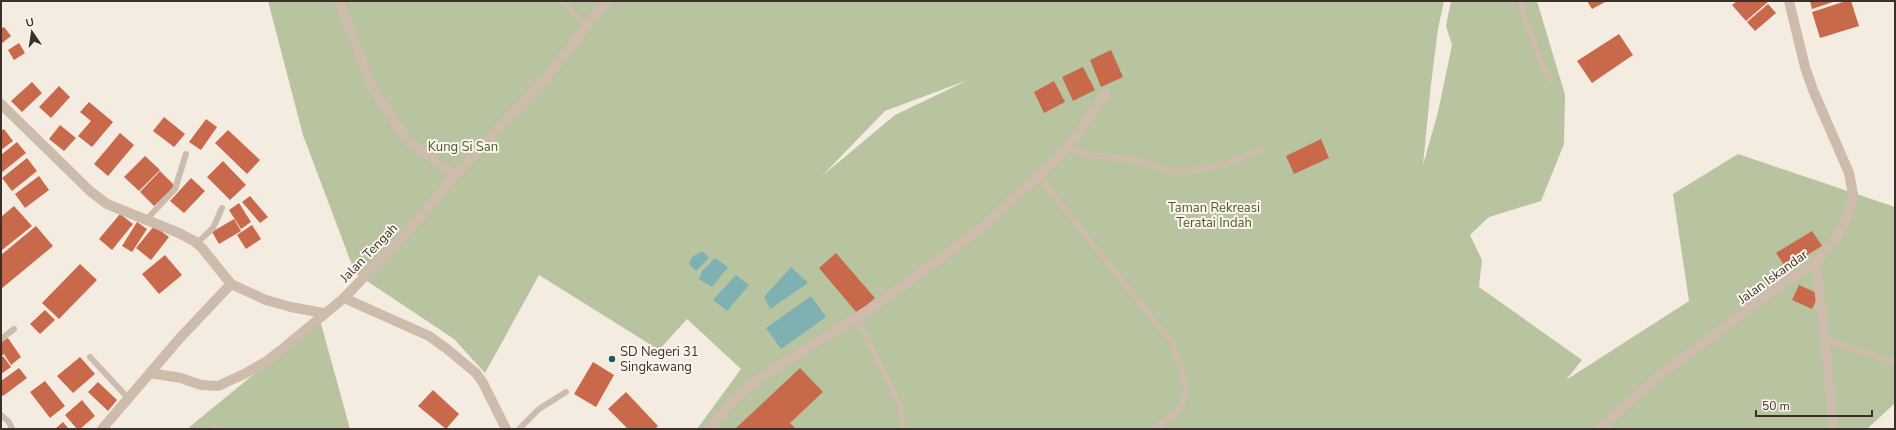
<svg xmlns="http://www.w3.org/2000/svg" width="1896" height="430" font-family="'Nunito Sans',sans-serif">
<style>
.green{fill:#b8c4a0;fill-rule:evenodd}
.water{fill:#7fb0b2}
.building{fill:#c8694b}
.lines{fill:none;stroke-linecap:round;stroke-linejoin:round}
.lane{stroke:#cdbbac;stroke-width:6}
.street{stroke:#cdbbac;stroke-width:10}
.poi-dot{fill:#1f5a5e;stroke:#fbf5ee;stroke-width:1.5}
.labels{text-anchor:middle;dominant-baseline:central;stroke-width:4;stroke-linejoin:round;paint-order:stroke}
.park-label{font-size:13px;fill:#4a5a2e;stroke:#fbf5ee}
.street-label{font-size:13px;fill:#3b302b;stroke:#fbf5ee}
.poi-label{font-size:13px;fill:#3b302b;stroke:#fbf5ee;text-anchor:start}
</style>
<rect width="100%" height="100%" fill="#f4ebe1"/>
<g class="green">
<path d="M268,1H1444L1438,29L1431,84L1423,165L1438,112L1452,45L1446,26L1451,1H1537L1565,95L1564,144L1541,201L1489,217L1470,235L1482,260L1479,287L1582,360L1566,380L1689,301L1673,194L1738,154L1895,207V403L1867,429H697L741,369L687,319L659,350L539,275L485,373L454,339L355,273L303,135ZM968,80L895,115L822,176L885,111Z"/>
<polygon points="320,320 350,429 187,429"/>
</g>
<g class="water">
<polygon points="702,251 709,258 696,271 689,264 692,257"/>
<polygon points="715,258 728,267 712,287 699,279 702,271"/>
<polygon points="791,267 808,283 770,309 764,297"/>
<polygon points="736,275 749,285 727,311 713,300"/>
<polygon points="811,296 826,317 781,349 766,328"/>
</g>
<g class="building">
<polygon points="1587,1 1605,1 1605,2 1592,9"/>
<polygon points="1737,1 1769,1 1746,21 1732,5"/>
<polygon points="1810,1 1836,1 1812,9"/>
<polygon points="1846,1 1851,1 1859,26 1820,38 1812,12"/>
<polygon points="1768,4 1776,13 1755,31 1747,22"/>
<polygon points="4,27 11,36 1,44 1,29"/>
<polygon points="1619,34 1633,55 1592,83 1577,61"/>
<polygon points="19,43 25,53 14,60 8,50"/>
<polygon points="1111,50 1123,77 1101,87 1090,60"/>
<polygon points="1083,67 1095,90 1073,101 1062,77"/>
<polygon points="1054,81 1065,102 1044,113 1034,92"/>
<polygon points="32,82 42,93 22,112 11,101"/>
<polygon points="59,86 70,97 51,118 39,107"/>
<polygon points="89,102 113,122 92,147 78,136 91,121 80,112"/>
<polygon points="164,117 185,134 174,147 153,131"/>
<polygon points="206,119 217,127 201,150 189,142"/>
<polygon points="60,125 76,138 64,151 49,139"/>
<polygon points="4,129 13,141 1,150 1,131"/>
<polygon points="228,130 260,160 247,174 215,143"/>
<polygon points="120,133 134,145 108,176 94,164"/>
<polygon points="1321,139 1329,158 1294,174 1286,156"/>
<polygon points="17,142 26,153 1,173 1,155"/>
<polygon points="145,156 160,170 139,191 124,177"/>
<polygon points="27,158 37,171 12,191 2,178"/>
<polygon points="223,161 246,185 230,200 207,177"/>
<polygon points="160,171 175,186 154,206 140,192"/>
<polygon points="39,176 49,190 25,208 15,194"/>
<polygon points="191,178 205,191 184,213 170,201"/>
<polygon points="250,196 268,217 260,223 242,202"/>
<polygon points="239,203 251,222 241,229 229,210"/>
<polygon points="14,206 32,226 2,250 1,248 1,217"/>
<polygon points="120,214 133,224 112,250 99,239"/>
<polygon points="234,219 241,231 219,244 212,232"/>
<polygon points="137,222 147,229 132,252 122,246"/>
<polygon points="252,225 261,239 246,249 237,235"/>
<polygon points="36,226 53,246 1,289 1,255"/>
<polygon points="154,226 169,237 151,260 136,248"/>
<polygon points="1812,231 1822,246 1786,268 1776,253"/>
<polygon points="836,253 875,298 857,313 819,268"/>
<polygon points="165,255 182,275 159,294 142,274"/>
<polygon points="80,264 97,280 59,319 42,303"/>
<polygon points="1799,285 1819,294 1812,309 1792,300"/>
<polygon points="45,310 55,320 40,334 30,324"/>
<polygon points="8,338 21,357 11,365 4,354 1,356 1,342"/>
<polygon points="3,356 11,367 1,374 1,358"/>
<polygon points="80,357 95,374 73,393 57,376"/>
<polygon points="593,362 614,375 596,407 574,394"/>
<polygon points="19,368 27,378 3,396 1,393 1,381"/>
<polygon points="800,368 823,392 790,423 796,429 735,429"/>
<polygon points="45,381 65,406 50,418 30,392"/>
<polygon points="98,382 117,400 108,411 88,392"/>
<polygon points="433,390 459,414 446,429 418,406"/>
<polygon points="626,392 658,426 655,429 628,429 608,409"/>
<polygon points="82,400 95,416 80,429 77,429 65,415"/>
<polygon points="63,422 69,429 55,429"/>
</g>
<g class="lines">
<g class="lane">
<polyline points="563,1 587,27"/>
<polyline points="1519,1 1531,37 1550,81"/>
<polyline points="1068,148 1088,155 1135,160 1170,171 1190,171 1223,165 1263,149"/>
<path d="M1038,175L1171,341C1178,360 1195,392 1178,410C1172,417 1161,423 1153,429"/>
<polyline points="146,220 175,189 186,154"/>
<polyline points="196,244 213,228 222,208"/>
<polyline points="857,318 900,406 903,429"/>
<polyline points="1,339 14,329"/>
<polyline points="1825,339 1895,363"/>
<polyline points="90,357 128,398"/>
<polyline points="1,415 9,422 12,429"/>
<polyline points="215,429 215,426"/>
<polyline points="519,429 539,409 566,392"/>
</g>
<g class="street">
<polyline points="339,1 373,89 409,142 455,175"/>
<polyline points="1,104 90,191 107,204 179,233 194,241 202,248 231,284 266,300 291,307 323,313"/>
<polyline points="1816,262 1825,339 1833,429"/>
<polyline points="344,298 429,336 447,349 476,373 483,383 506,429"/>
<polyline points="150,373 179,339 231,284"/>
<polyline points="102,429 150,373 181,378 201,385 218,386 244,374 267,361 281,350 344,298 411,228 455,175 545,79 607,1"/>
<polyline points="709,429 732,402 755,381 878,304 984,226 1068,148 1105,94"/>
<polyline points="1599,429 1661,374 1785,282 1816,262 1835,240 1848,215 1853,194 1849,173 1813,90 1805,67 1789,1"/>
</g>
</g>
<circle class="poi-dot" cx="612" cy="359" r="4"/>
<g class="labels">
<g class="park-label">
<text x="463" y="147">Kung Si San</text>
<text x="1214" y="208">Taman Rekreasi<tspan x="1214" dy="15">Teratai Indah</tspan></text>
</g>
<g class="street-label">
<text transform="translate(369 253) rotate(-46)">Jalan Tengah</text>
<text transform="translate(1773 277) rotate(-36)">Jalan Iskandar</text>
</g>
<g class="poi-label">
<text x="620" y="352">SD Negeri 31<tspan x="620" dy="15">Singkawang</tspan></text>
</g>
</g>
<rect width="1896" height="430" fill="none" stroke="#3b302b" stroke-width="4"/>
<g transform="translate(32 32) rotate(347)" stroke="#fbf5ee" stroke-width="3" paint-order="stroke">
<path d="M0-3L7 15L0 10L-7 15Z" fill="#3b302b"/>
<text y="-6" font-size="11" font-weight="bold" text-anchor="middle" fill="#3b302b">U</text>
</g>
<path d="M1756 410v6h116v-6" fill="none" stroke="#3b302b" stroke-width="2"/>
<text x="1762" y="410" font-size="12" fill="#3b302b" stroke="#fbf5ee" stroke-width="3" paint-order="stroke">50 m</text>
</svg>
